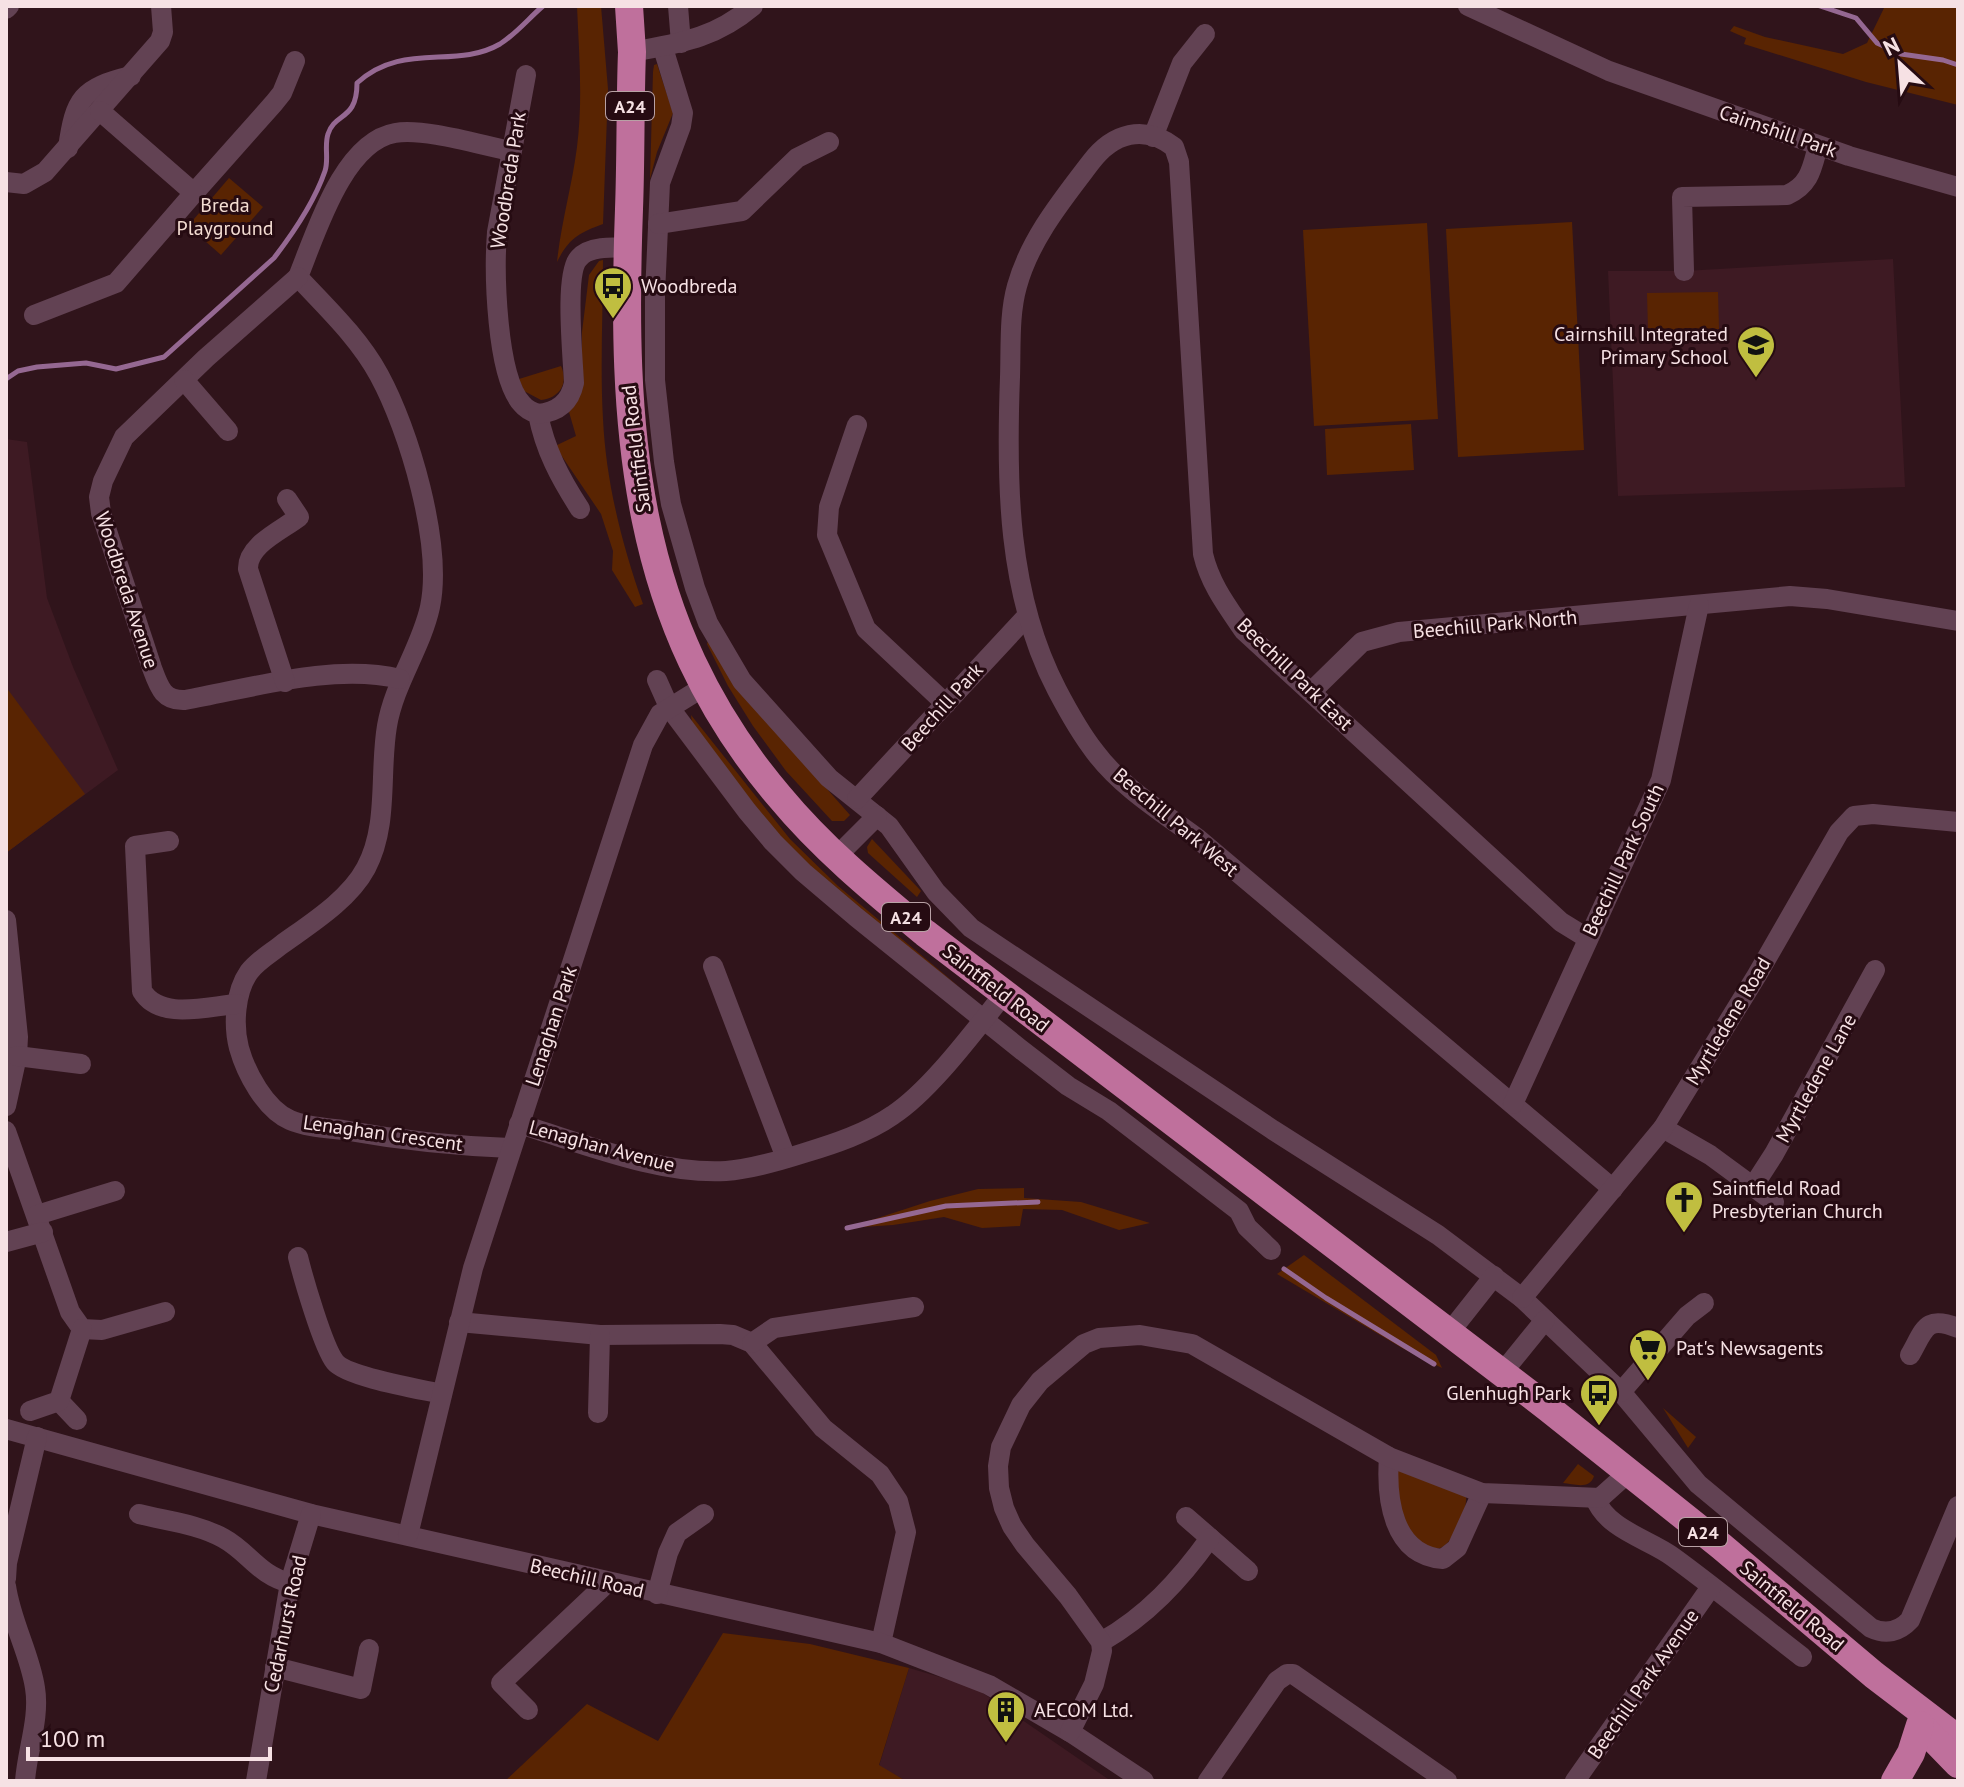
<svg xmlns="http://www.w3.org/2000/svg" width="1964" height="1787" font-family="'PT Sans',sans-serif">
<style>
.built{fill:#3e1a23}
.green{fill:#592402}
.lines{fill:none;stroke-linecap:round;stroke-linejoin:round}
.stream{stroke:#956892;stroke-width:5}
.minor{stroke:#624253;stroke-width:20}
.highway{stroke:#bf709c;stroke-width:28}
.labels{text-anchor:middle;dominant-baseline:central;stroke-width:6;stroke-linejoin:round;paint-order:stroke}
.shield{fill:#260b12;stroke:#b8a1a5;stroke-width:2}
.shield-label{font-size:18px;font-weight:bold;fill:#f6e1e4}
.street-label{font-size:20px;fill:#f6e1e4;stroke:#260b12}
.park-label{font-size:20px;fill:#f3dcd2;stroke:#260b12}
.poi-label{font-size:20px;fill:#f6e1e4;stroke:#260b12;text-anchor:start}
</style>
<rect width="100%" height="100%" fill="#30141b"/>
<g class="built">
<polygon points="1893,259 1905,487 1618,496 1608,271 1684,271"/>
<polygon points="6,439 27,442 47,598 73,667 118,770 6,853"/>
<polygon points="909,1668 974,1687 1111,1781 906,1781 879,1766"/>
</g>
<g class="green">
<path d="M577,6H601L608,89L603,224C579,233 569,238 557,262C561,223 572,186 577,147C583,101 579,53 577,6Z"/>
<polygon points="1885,6 1958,6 1958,105 1866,82 1744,44 1746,38 1730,31 1734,26 1765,37 1843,54 1867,43"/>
<polygon points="657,64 673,113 657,152 650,179 653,72 654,65"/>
<polygon points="229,178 263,207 221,255 188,226"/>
<polygon points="1572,222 1584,450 1458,457 1446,229"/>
<polygon points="1427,223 1438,419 1314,426 1303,230"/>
<path d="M603,260C603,313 600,367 603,419C606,482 622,545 643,604L635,607L612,570L613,551L601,514L555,446L576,436L569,412L582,389V332L589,275L599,261Z"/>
<polygon points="1718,292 1719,329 1648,330 1647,293"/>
<path d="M561,366C569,384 559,398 541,400L524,391L519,379Z"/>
<polygon points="1411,424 1414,470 1327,475 1325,429"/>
<polygon points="708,641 737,687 850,815 844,821 832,821 786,771 753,726 728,686 707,644"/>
<polygon points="6,687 85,794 6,853"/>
<polygon points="691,715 790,839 838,886 962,989 858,909 780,840 692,723"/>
<polygon points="872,839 921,891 917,897 868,853 867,847"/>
<polygon points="1024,1188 1024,1198 1081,1202 1150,1223 1119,1230 1062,1210 1023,1209 1020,1226 982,1228 944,1217 893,1225 847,1228 930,1201 978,1189"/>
<polygon points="1304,1255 1436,1355 1442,1368 1402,1348 1277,1274"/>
<polygon points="1663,1408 1696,1437 1688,1448"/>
<path d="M1578,1464L1594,1476C1590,1490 1574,1484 1563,1483Z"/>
<path d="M1397,1470L1466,1494C1467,1506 1463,1513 1459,1524C1447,1553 1430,1558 1408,1534C1400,1525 1395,1492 1391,1480Z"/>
<polygon points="723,1633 810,1644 909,1668 879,1765 906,1781 505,1781 587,1704 658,1741"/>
</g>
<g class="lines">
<g class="stream">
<polyline points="1820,6 1856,18 1877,43 1901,54 1943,60 1958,65"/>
<path d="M6,379L18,371L37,367L86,363L116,369L164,357L274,258C294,232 314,203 325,171C329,159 324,146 328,134C335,112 357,121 357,83C403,41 455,70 500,44C516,34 529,18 543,6"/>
<polyline points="847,1228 946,1206 1038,1202"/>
<polyline points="1284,1269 1326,1298 1434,1364"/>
</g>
<g class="minor">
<polyline points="678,6 681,43"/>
<polyline points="1468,6 1609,71 1849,156 1958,187"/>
<polyline points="6,9 9,6"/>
<path d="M663,48L683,113L681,126L660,183L655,294V380L664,462L671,504L695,588L708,623L742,681L829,778L889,826L936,892L971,928L1273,1130L1438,1235L1522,1298L1621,1392L1698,1484L1871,1628C1886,1635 1899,1632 1910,1620L1958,1506"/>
<path d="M632,52C679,43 714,39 753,6"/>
<path d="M526,75L497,232C494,271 496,376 522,404C526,409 532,412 538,414C545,450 560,478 580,509"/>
<polyline points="1153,137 1182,63 1205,34"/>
<path d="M68,148C75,98 82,88 131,76"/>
<path d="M511,151C480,145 425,128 395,133C343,142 316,233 298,277C326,307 359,338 379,375C409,430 443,544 430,607C421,648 394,684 387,726C379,773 389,825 366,868C349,900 310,924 281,945C271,953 257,961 249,972C235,992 233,1025 239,1048C246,1073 265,1109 290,1120C306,1127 326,1128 343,1130C399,1140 455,1146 511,1148"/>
<polyline points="6,182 24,184 45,172 160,41 163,32 161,6"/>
<polyline points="194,193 274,103 282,93 295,61"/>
<polyline points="658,224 742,211 797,158 829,142"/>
<path d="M1684,271L1682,197L1787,195C1810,185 1812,168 1818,146"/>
<path d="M298,277L206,358L124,437L103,481L99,497L101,513L152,668C159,687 163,701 185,700C252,688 334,663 400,679"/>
<polyline points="34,315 116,283 194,193 100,111"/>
<polyline points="184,380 228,431"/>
<path d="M538,414C558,412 570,402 574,383C573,358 564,273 579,258C589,246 612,247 627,248"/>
<polyline points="857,425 829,507 827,535 866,629 946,704"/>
<polyline points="657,680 669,707 747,811 773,842 803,872 856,917 1019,1048 1068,1086 1109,1111 1239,1211 1247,1227 1271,1250"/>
<path d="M285,682L248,569C247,545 282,530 299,517L287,499"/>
<polyline points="1312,691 1362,642 1399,632 1790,596 1827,599 1958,621"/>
<polyline points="857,799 1027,616"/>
<path d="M169,841L135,846L142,991C160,1021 208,1006 237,1004"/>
<polyline points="836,857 877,816"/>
<polyline points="6,920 18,1037 17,1056 6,1106"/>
<path d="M1587,938L1561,922L1244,631C1227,606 1210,584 1203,554L1179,162L1174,147C1144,124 1113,133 1091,162C1062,200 1030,239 1017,286C1009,314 1011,347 1010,377C1006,483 1007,594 1057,690C1068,711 1081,734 1095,752C1121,787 1162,812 1197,838L1613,1189"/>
<polyline points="713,966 786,1158"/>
<polyline points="17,1056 81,1064"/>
<polyline points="1513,1104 1661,780 1699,605"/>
<path d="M519,1124C582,1143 660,1175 726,1171C752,1169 779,1161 804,1153C834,1144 867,1133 893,1115C931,1090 975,1030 1004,994"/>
<polyline points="1663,1128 1710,1155 1774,1202"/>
<polyline points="6,1131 70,1312 82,1329 102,1330 165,1312"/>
<polyline points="1754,1185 1774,1154 1875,970"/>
<polyline points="37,1215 115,1191"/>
<polyline points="6,1242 43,1232"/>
<path d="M298,1257C303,1277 323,1347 335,1362C347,1377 420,1389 442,1394"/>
<polyline points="1522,1298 1663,1128 1757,975 1839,832 1854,816 1873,814 1958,822"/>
<polyline points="459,1322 600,1335 720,1334 733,1335 752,1343 823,1428 880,1474 898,1501 906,1532 881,1643"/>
<polyline points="1449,1333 1494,1276"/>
<polyline points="752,1343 774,1328 914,1307"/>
<path d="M1910,1355C1925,1329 1925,1315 1958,1328"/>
<polyline points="1502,1373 1545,1320"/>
<polyline points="1621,1392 1687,1316 1704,1303"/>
<polyline points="59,1401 77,1420"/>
<polyline points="30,1411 59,1401 82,1329"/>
<polyline points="598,1413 600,1335"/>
<polyline points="6,1429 311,1514 881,1643 989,1685 1070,1732 1144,1781"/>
<path d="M1389,1457C1386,1498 1392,1555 1443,1559L1457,1548L1482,1493"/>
<path d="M1595,1498C1607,1530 1649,1539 1673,1557C1717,1589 1759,1624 1802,1657"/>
<path d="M139,1514C166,1521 198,1524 223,1538C249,1552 258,1575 290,1583"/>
<polyline points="1186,1517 1248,1571"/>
<polyline points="408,1535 473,1268 643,745 660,714 705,686"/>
<polyline points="6,1579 7,1563 37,1437"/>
<path d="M6,1586C11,1622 30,1654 35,1688C40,1718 27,1751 25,1781"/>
<polyline points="657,1594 668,1553 677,1533 704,1514"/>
<path d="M1101,1642C1147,1616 1180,1580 1210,1538"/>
<polyline points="275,1667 361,1689 369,1649"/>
<polyline points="528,1710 501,1683 607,1583"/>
<polyline points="1070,1732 1094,1684 1102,1651 1101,1642 1068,1596 1025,1545 1012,1526 1004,1508 999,1488 998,1466 1001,1447 1021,1405 1040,1381 1084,1344 1099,1338 1140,1335 1192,1344 1389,1457 1482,1493 1600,1498 1629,1472"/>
<polyline points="256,1781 290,1583 311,1514"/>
<polyline points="1208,1781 1277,1681 1287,1674 1293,1674 1447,1781"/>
<polyline points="1575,1781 1711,1587"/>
</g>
<g class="highway">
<path d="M629,6L632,52C630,104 631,156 629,209C621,426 631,622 779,796C822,848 873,890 925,933L1548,1408L1721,1546L1874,1675L1958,1739"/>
<polyline points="1925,1730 1958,1764"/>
<polyline points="1895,1781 1911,1753 1920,1725"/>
</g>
</g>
<defs>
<g id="bus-pin" transform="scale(2)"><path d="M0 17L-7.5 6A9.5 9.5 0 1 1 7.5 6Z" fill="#c0be40" stroke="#260b12"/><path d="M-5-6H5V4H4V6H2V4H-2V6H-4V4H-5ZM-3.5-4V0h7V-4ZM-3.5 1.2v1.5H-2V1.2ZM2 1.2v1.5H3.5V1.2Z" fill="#111"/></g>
<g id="school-pin" transform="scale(2)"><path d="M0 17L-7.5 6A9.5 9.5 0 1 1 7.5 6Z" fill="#c0be40" stroke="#260b12"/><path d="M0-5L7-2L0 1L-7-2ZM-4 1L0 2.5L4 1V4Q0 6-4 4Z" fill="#111"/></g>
<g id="church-pin" transform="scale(2)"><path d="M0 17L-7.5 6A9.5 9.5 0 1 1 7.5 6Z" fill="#c0be40" stroke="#260b12"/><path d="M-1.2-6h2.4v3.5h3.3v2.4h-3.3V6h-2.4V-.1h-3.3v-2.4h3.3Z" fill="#111"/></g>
<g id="supermarket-pin" transform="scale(2)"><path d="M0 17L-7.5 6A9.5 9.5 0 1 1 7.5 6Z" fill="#c0be40" stroke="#260b12"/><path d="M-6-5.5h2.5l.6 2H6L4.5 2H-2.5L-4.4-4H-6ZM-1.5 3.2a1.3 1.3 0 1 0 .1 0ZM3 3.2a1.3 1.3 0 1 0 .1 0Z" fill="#111"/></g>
<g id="building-pin" transform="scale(2)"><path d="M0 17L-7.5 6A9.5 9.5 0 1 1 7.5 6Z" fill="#c0be40" stroke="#260b12"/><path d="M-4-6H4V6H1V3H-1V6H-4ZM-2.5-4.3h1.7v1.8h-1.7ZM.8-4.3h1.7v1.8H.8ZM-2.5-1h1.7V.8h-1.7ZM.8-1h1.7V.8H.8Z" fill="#111"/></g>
</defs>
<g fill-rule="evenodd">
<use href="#bus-pin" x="613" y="286"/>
<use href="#school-pin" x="1756" y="345"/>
<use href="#church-pin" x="1684" y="1200"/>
<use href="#supermarket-pin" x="1648" y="1348"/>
<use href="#bus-pin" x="1599" y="1393"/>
<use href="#building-pin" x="1006" y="1710"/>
</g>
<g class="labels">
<g class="shield">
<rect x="606" y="92" width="48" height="28" rx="6"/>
<rect x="882" y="903" width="48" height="28" rx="6"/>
<rect x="1679" y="1518" width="48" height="28" rx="6"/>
</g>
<g class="shield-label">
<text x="630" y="106">A24</text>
<text x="906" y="917">A24</text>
<text x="1703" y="1532">A24</text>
</g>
<g class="street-label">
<text transform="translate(1778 131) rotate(19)">Cairnshill Park</text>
<text transform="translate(508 180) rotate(-81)">Woodbreda Park</text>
<text transform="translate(636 449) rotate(-97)">Saintfield Road</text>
<text transform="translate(127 590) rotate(72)">Woodbreda Avenue</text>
<text transform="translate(1495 624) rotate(-5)">Beechill Park North</text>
<text transform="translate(1295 674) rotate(44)">Beechill Park East</text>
<text transform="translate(942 707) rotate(-48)">Beechill Park</text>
<text transform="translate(1176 822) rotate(40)">Beechill Park West</text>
<text transform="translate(1623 860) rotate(-65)">Beechill Park South</text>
<text transform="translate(996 988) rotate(38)">Saintfield Road</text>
<text transform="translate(1728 1021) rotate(-59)">Myrtledene Road</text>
<text transform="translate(551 1026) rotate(-72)">Lenaghan Park</text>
<text transform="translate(1816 1078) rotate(-61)">Myrtledene Lane</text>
<text transform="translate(383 1133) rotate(8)">Lenaghan Crescent</text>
<text transform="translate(602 1146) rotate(15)">Lenaghan Avenue</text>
<text transform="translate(587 1578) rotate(13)">Beechill Road</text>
<text transform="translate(1792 1606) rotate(40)">Saintfield Road</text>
<text transform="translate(285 1624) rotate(-78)">Cedarhurst Road</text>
<text transform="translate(1643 1684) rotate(-55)">Beechill Park Avenue</text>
</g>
<g class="park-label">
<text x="225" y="205">Breda<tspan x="225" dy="23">Playground</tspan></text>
</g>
<g class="poi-label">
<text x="641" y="286">Woodbreda</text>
<text x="1728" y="334" text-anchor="end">Cairnshill Integrated<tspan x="1728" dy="23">Primary School</tspan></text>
<text x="1712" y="1188">Saintfield Road<tspan x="1712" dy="23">Presbyterian Church</tspan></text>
<text x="1676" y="1348">Pat's Newsagents</text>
<text x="1571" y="1393" text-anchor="end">Glenhugh Park</text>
<text x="1034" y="1710">AECOM Ltd.</text>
</g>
</g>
<rect width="1964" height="1787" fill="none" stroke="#f6e1e4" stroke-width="16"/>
<g transform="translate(1900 64) rotate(334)" stroke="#260b12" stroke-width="6" paint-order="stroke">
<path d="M0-6L14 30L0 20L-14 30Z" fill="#f6e1e4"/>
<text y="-12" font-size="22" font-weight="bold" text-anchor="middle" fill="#f6e1e4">N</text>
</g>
<path d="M28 1747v12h242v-12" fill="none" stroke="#f6e1e4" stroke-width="4"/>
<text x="40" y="1747" font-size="24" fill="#f6e1e4" stroke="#260b12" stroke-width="6" paint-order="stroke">100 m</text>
</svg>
